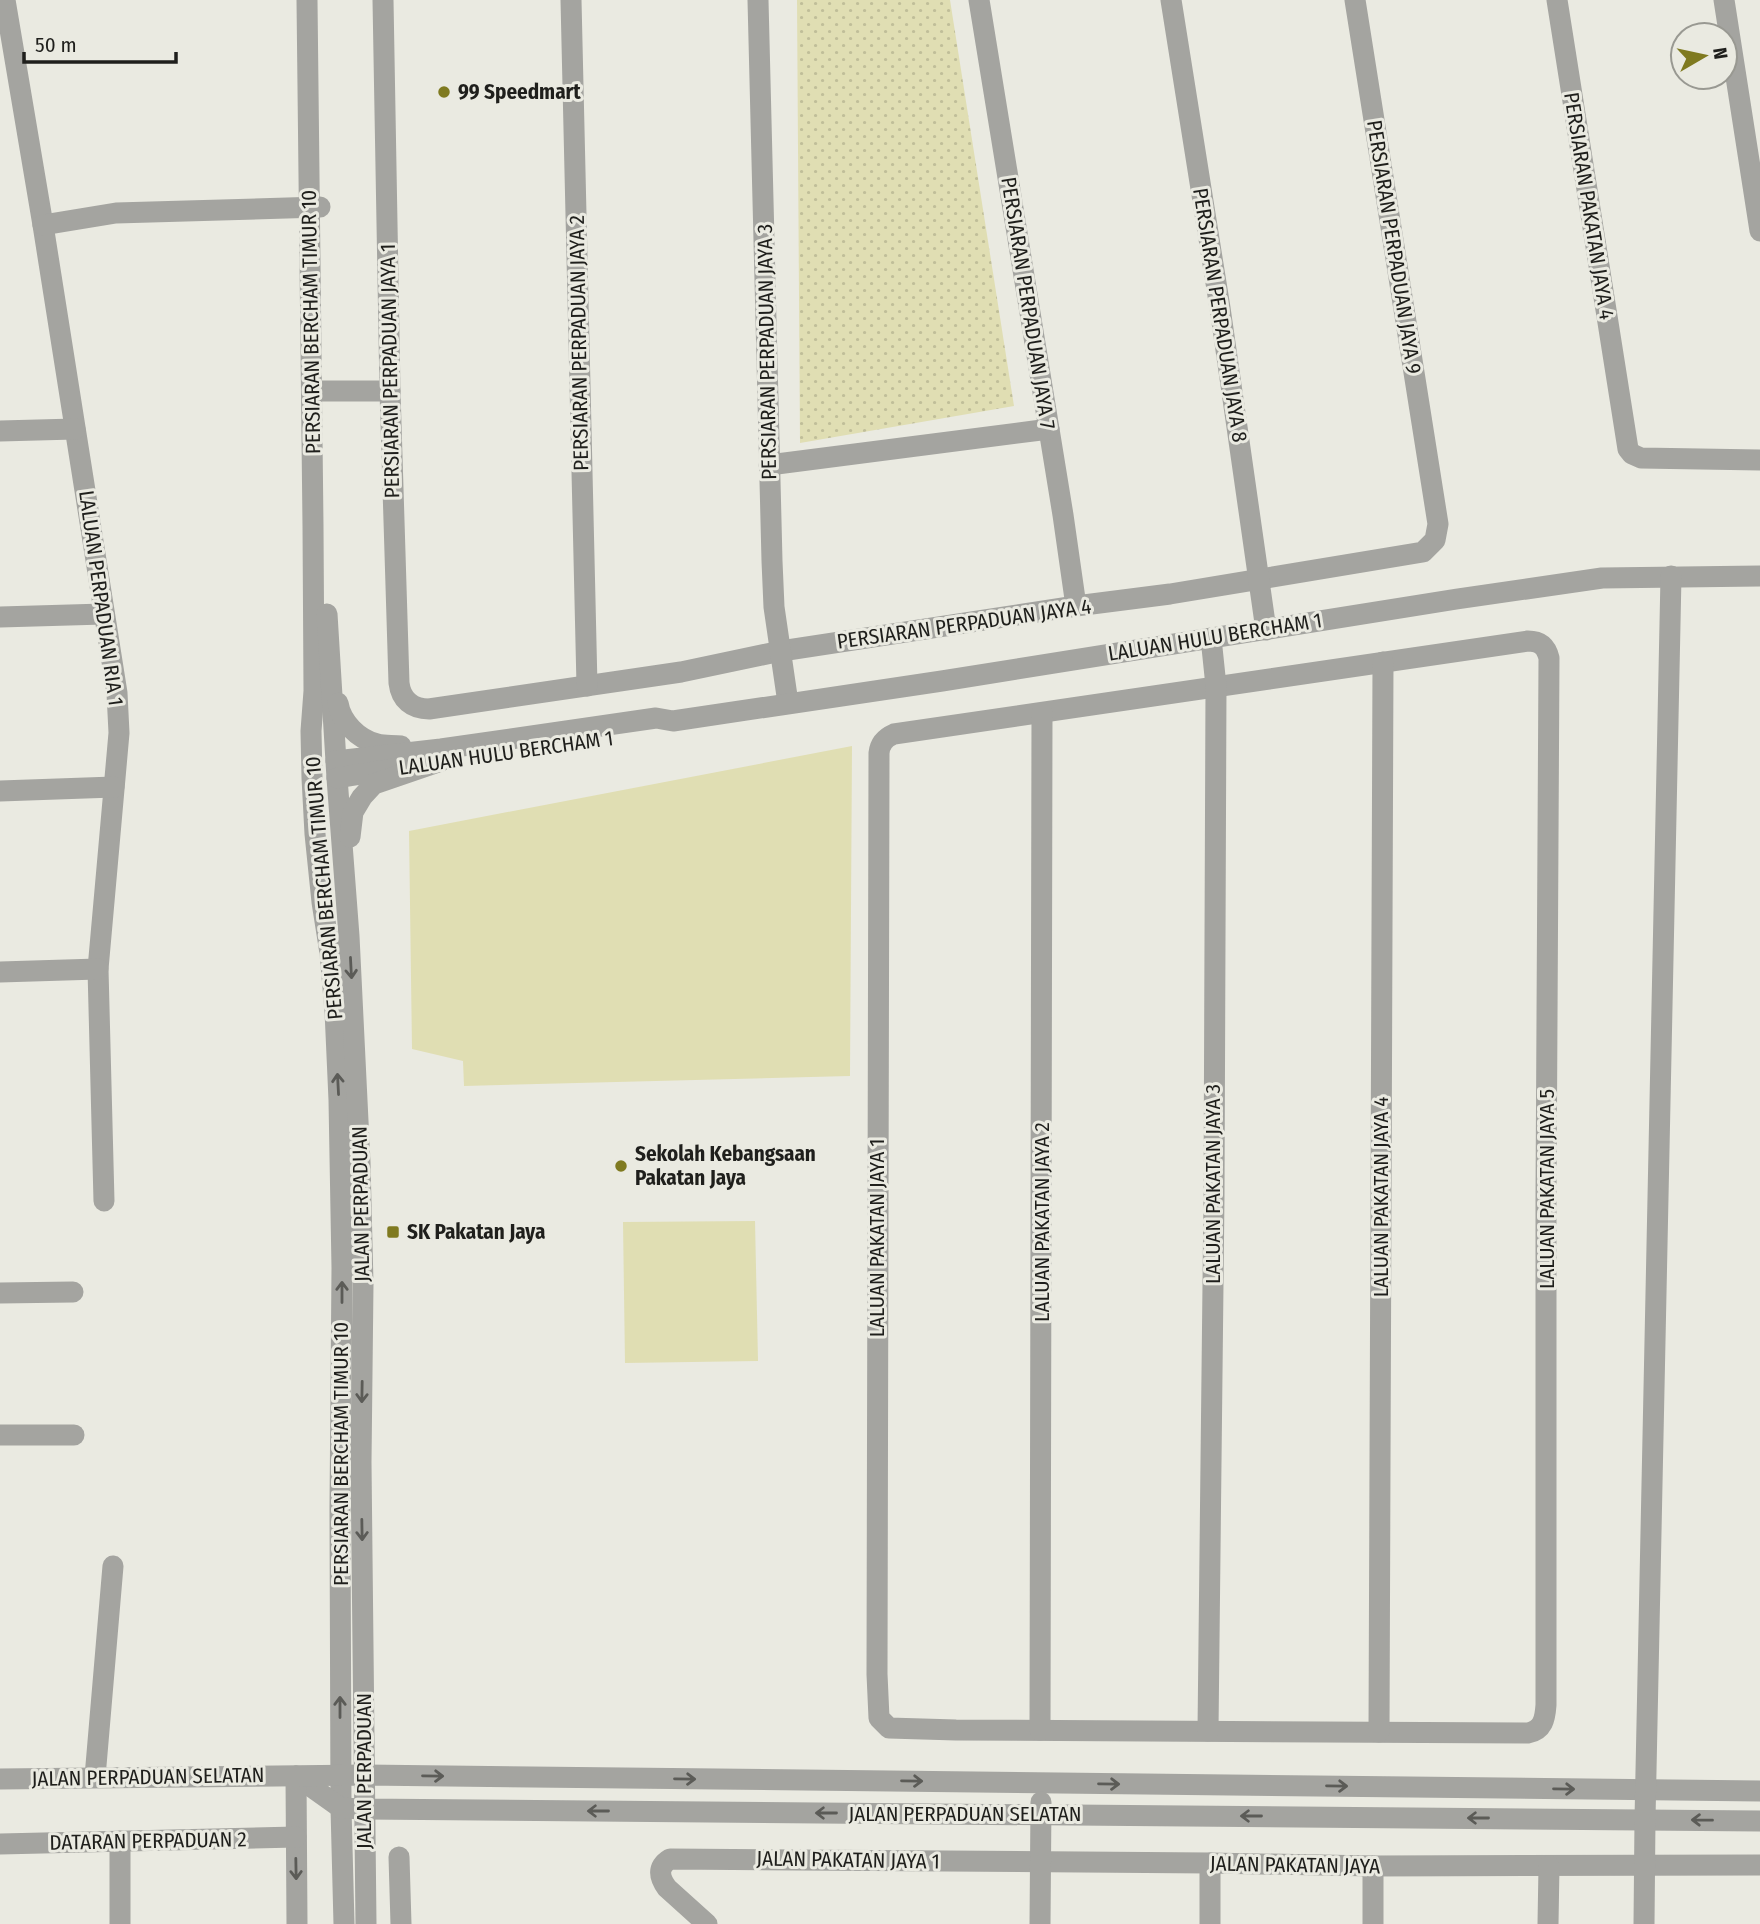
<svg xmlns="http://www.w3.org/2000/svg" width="1760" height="1924" font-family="'Fira Sans Condensed',sans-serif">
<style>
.park{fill:url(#park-dots)}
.garden{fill:#e0deb3}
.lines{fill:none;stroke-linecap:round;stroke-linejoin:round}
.minor{stroke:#a4a4a0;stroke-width:21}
.oneway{stroke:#5b5b57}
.poi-dot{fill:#7f7a20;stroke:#eaeae1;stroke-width:2.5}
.labels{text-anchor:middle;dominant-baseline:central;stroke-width:6;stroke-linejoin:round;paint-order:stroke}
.poi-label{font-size:21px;font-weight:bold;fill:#1f1f1c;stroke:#eaeae1;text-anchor:start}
.street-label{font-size:21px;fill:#1f1f1c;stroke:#eaeae1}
</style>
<defs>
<pattern id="park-dots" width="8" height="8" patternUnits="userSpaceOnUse" patternTransform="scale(1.75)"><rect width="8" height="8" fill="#e0deb3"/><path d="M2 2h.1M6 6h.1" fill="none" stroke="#c0be99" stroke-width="1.8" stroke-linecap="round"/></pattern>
</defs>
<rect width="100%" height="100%" fill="#eaeae1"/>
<polygon class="park" points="797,0 950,0 1014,406 800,443"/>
<g class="garden">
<polygon points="852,746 850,1076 464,1086 463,1061 412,1049 409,831"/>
<polygon points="755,1221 758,1361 625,1363 623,1222"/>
</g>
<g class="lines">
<g class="minor">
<polyline points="5,0 43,225 117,693 119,733 98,969 104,1201"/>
<polyline points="307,0 313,526 314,691 311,731 312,778 315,834 322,902 330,953 335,1011 339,1100 342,1268 340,1508 341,1808 344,1924"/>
<path d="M383,0L390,391L399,683C401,700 412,709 429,709L681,672L781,651L1076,606L1170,594L1423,552L1435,540L1438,524L1355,0"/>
<polyline points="571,0 587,686"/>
<polyline points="758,0 772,561 774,607 788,703"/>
<polyline points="979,0 1063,515 1076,606"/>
<polyline points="1171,0 1220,308 1266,630"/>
<polyline points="1557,0 1628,449 1632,454 1641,458 1760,460"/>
<polyline points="1724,0 1760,231"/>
<polyline points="43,225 116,213 320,207"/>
<polyline points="312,391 390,391"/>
<polyline points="0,431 75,429"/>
<polyline points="769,465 1049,429"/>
<polyline points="327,614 337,778 349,936 360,1162 363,1284 361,1462 366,1924"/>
<polyline points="0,617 104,614"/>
<path d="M1528,641C1540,641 1546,646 1549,658L1546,1198V1705C1545,1719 1543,1730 1528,1733L956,1730L889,1728L879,1718L877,1674L879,753C880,743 885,738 894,734Z"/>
<path d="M338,703C341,722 358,739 377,744C384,746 393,745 401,746"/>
<polyline points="336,761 441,749 656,718 673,721 942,681 1457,599 1602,578 1760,576"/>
<polyline points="337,778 411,766"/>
<polyline points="0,791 114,787"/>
<polyline points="350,837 353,812 362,797 374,784 441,761"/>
<polyline points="0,972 98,969"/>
<polyline points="0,1293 73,1292"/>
<polyline points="0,1435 74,1435"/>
<polyline points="1040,1730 1042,713"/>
<polyline points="1208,1731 1214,1195 1216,686 1211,638"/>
<polyline points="1379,1732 1383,662"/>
<polyline points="296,1776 341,1808 363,1809 1760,1821"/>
<polyline points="296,1776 297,1924"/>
<polyline points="95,1777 113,1566"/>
<polyline points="0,1779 365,1775 1760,1791"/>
<polyline points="120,1841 120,1924"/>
<polyline points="0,1844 296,1837"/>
<polyline points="399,1857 401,1924"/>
<path d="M707,1924L667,1888C659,1877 657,1867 670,1859L1210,1863L1373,1866L1760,1865"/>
<polyline points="1040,1924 1041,1802"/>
<polyline points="1210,1924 1210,1863"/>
<polyline points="1373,1924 1373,1866"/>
<polyline points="1548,1924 1549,1866"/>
<polyline points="1644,1924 1645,1819 1671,576"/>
</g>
</g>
<defs><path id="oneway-shaft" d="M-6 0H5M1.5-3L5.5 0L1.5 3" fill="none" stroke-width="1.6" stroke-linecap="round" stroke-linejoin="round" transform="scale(1.75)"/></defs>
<g class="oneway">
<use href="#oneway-shaft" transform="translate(351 968) rotate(87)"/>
<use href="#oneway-shaft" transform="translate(338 1084) rotate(-93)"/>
<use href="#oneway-shaft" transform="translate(342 1292) rotate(-90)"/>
<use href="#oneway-shaft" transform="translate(362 1392) rotate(91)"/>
<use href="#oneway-shaft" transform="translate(362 1530) rotate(89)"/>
<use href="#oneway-shaft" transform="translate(340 1707) rotate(-90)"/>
<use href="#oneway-shaft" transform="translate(433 1776) rotate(1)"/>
<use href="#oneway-shaft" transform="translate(685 1779) rotate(1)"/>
<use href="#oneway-shaft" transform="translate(912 1781) rotate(1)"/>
<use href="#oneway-shaft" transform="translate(1109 1784) rotate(1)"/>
<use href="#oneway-shaft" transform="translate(1337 1786) rotate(1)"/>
<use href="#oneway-shaft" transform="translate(1564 1789) rotate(1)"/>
<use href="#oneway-shaft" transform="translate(598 1811) rotate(-180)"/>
<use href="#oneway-shaft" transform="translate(826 1813) rotate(-180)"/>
<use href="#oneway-shaft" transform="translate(1251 1816) rotate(-180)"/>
<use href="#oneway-shaft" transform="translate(1478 1818) rotate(-180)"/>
<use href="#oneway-shaft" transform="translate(1702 1820) rotate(-179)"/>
<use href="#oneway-shaft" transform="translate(296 1869) rotate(89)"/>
</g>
<g class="poi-dot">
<circle cx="444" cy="92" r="7"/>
<circle cx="621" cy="1166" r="7"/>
<rect x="386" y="1225" width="14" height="14" rx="3.5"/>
</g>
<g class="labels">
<g class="poi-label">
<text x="458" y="92">99 Speedmart</text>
<text x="635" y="1154">Sekolah Kebangsaan<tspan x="635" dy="24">Pakatan Jaya</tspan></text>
<text x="407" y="1232">SK Pakatan Jaya</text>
</g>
<g class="street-label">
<text transform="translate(1589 206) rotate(81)">PERSIARAN PAKATAN JAYA 4</text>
<text transform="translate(1394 247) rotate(81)">PERSIARAN PERPADUAN JAYA 9</text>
<text transform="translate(1028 303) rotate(81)">PERSIARAN PERPADUAN JAYA 7</text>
<text transform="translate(1220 315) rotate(81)">PERSIARAN PERPADUAN JAYA 8</text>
<text transform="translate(311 322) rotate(-91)">PERSIARAN BERCHAM TIMUR 10</text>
<text transform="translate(579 343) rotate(-91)">PERSIARAN PERPADUAN JAYA 2</text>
<text transform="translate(767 352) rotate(-91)">PERSIARAN PERPADUAN JAYA 3</text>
<text transform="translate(390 371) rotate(-91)">PERSIARAN PERPADUAN JAYA 1</text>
<text transform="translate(101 598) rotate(82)">LALUAN PERPADUAN RIA 1</text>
<text transform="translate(964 624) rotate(-8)">PERSIARAN PERPADUAN JAYA 4</text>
<text transform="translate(1215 637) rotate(-9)">LALUAN HULU BERCHAM 1</text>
<text transform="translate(506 753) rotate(-8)">LALUAN HULU BERCHAM 1</text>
<text transform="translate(324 888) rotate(-95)">PERSIARAN BERCHAM TIMUR 10</text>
<text transform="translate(1213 1184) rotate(-90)">LALUAN PAKATAN JAYA 3</text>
<text transform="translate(1547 1189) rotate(-90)">LALUAN PAKATAN JAYA 5</text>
<text transform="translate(1381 1197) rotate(-90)">LALUAN PAKATAN JAYA 4</text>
<text transform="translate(361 1204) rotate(-91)">JALAN PERPADUAN</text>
<text transform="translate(1042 1222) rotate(-90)">LALUAN PAKATAN JAYA 2</text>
<text transform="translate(877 1238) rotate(-90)">LALUAN PAKATAN JAYA 1</text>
<text transform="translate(341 1454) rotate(-90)">PERSIARAN BERCHAM TIMUR 10</text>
<text transform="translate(364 1771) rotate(-90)">JALAN PERPADUAN</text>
<text transform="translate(148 1777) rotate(-1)">JALAN PERPADUAN SELATAN</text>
<text x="965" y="1814">JALAN PERPADUAN SELATAN</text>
<text transform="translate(148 1841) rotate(-1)">DATARAN PERPADUAN 2</text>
<text transform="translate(848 1860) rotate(1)">JALAN PAKATAN JAYA 1</text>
<text transform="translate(1295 1865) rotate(1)">JALAN PAKATAN JAYA</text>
</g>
</g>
<g transform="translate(1704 56) rotate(81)"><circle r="33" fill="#eaeae1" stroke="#999992" stroke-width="2"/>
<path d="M0-5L12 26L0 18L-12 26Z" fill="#7f7a20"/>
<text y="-10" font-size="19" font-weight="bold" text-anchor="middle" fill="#1f1f1c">N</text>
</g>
<path d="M24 52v10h152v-10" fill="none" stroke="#1f1f1c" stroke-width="3.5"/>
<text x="35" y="52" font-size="21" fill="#1f1f1c" stroke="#eaeae1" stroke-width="5" paint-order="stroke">50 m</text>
</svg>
